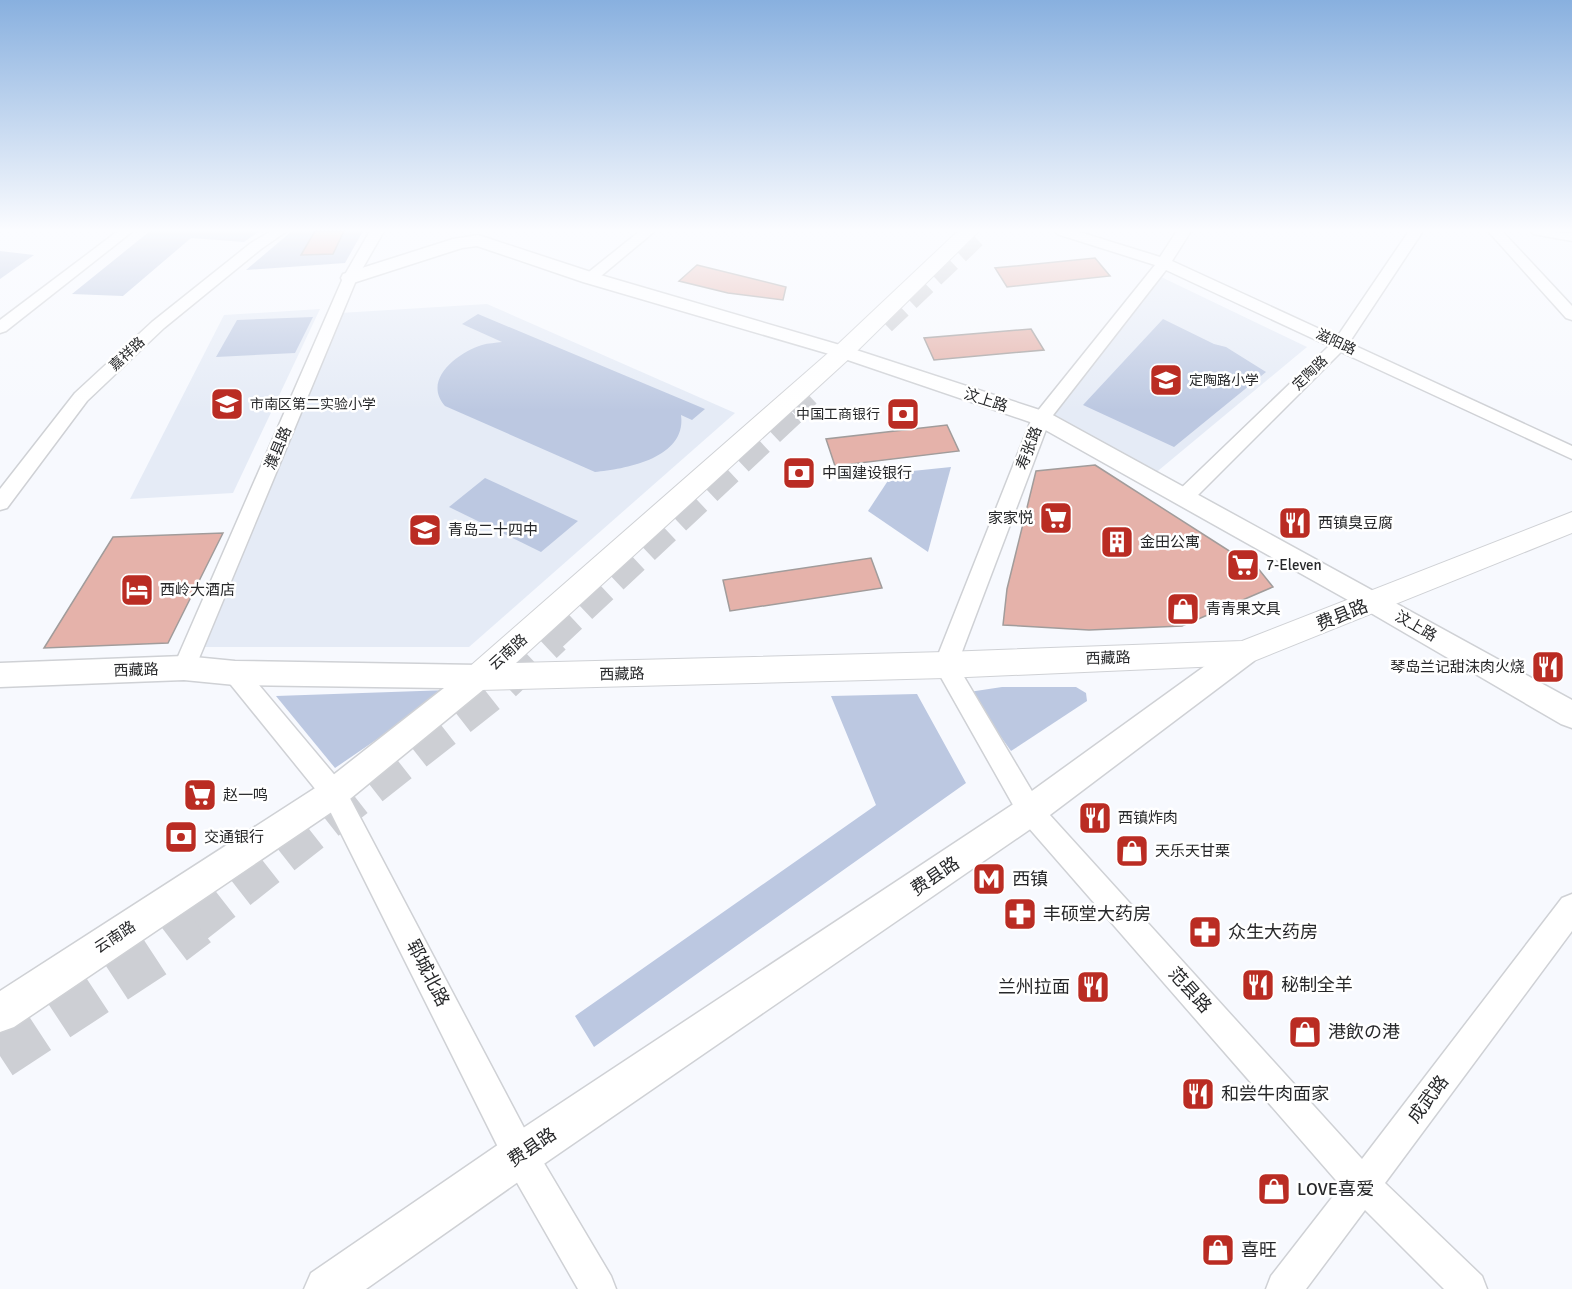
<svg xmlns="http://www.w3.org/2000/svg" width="1572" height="1289" font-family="Signika,'Noto Sans SC','Noto Sans JP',sans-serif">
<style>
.built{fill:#e5ebf6}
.green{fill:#bcc8e1}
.building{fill:#e5b2aa;stroke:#a19c9b;stroke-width:1.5}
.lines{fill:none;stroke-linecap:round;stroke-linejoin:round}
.trunk-tunnel-far3{stroke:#cdcfd4;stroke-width:23;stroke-dasharray:23 11;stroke-linecap:butt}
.trunk-tunnel-far2{stroke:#cdcfd4;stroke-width:29;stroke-dasharray:29 14;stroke-linecap:butt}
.trunk-tunnel-far1{stroke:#cdcfd4;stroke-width:37;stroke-dasharray:37 19;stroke-linecap:butt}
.trunk-tunnel{stroke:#cdcfd4;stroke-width:46;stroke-dasharray:46 23;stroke-linecap:butt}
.minor-casing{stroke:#cfd1d5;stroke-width:3}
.tertiary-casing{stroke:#cfd1d5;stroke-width:3}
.secondary-casing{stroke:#cfd1d5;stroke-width:2}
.minor{fill:#fff;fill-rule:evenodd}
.tertiary{fill:#fff;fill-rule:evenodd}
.secondary{fill:#fff;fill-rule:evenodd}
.labels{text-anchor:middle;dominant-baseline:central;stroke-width:5;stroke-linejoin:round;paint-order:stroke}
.far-street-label{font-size:14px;fill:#27282a;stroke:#fff}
.far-poi-label{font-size:14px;fill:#27282a;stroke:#fff;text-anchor:start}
.street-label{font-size:15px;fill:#27282a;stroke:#fff}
.poi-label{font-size:15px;fill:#27282a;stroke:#fff;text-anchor:start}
.near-street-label{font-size:18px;fill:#27282a;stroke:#fff}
.near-poi-label{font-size:18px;fill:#27282a;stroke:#fff;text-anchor:start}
</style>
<rect width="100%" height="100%" fill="#f7f9fe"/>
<g class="built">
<polygon points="1155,274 1307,347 1153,475 1036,413"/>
<polygon points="487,304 735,413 469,647 198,647 340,313"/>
<polygon points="320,309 233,493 130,499 224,315"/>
</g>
<g class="green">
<polygon points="150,231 260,231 244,242 191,238 123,296 72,294"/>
<polygon points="292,231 363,231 345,263 246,270"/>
<polygon points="0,251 34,255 0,279"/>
<path d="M478,314L705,409L692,420L681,415C687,458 626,469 595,472L445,406C422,380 457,353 482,345C488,343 496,343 502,342L462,324Z"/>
<polygon points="313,317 295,353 216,357 237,320"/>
<polygon points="1163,319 1214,344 1226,347 1266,372 1174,447 1083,405"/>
<polygon points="951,467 928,552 868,511 893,473"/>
<polygon points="485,478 578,521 541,552 449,507"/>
<polygon points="1002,687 1076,687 1086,693 1087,701 1011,751 969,692"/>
<polygon points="449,690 335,768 276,696"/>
<polygon points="917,694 966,783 594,1047 575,1016 876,805 831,696"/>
</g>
<g class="building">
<polygon points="315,231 344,231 333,254 301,255"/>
<polygon points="1095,258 1110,276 1007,287 995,268"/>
<polygon points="697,265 786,287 783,300 728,293 679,281"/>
<polygon points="1031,329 1044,350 934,360 924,338"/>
<polygon points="947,425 959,451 835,466 826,439"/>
<polygon points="1095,465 1234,554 1253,562 1273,587 1182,626 1089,630 1003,625 1007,589 1036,471"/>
<polygon points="223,533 168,643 44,648 113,537"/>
<polygon points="871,558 882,588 730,611 723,580"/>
</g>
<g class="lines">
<g class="trunk-tunnel-far3">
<polyline points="884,323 981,231"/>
<polyline points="792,411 814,390"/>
</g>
<polyline class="trunk-tunnel-far2" points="551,638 794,409"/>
<polyline class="trunk-tunnel-far1" points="195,925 503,683 553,636"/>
<polyline class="trunk-tunnel" points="0,1056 172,943 197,924"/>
<g class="minor-casing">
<g id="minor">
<polygon points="118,231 133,231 6,331 0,333 0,320"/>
<polygon points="271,231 287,231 261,249 164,328 87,401 7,508 0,510 0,489 75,393 152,322 251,243"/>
<polygon points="370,231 384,231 357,278 195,668 192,674 184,677 176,674 173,668 343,278"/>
<polygon points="640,231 655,231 595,281 585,281 583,278 585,275"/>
<polygon points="1055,231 1076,231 1160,257 1177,231 1191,231 1172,261 1337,337 1409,231 1423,231 1349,343 1572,446 1572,459 1341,352 1191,502 1184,504 1177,502 1174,497 1177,492 1329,346 1166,270 1050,419 957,665 1039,803 1362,1159 1562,898 1572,894 1572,931 1385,1183 1482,1276 1487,1289 1444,1289 1365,1210 1306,1289 1266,1289 1271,1276 1341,1186 1021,819 934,665 1032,418 1155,265 1057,234"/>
<polygon points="1488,231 1502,231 1572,306 1572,320 1566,318"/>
<polygon points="1531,231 1572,233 1572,241 1533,234"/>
<polygon points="235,664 243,666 343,785 532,1143 611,1276 616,1289 578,1289 508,1167 325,801 227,680 223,673 227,666"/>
</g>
</g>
<g class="tertiary-casing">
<g id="tertiary">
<polygon points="478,235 597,274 850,348 1049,413 1572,700 1572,728 1561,724 1364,609 1033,423 836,356 583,282 477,246 462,248 350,284 343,282 341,278 343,274 453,239"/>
<polygon points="1244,642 1254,645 1258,653 1254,661 1042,821 535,1170 366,1289 304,1289 311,1273 505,1140 1018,801 1234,645"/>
<polygon points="184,656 235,661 479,665 489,669 494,677 489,685 345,803 14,1027 0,1032 0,991 323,783 444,688 235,685 184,680 0,687 0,663"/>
</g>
</g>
<g class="secondary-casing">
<polygon id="secondary" points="958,231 979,231 851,357 516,663 945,652 1242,641 1572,512 1572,533 1244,665 945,678 479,690 468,686 463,677 468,668 835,347"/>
</g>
<use href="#minor" class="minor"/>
<use href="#tertiary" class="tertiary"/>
<use href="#secondary" class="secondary"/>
</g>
<linearGradient id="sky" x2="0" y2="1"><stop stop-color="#88b0df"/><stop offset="0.56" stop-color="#fbfcff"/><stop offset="1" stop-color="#fbfcff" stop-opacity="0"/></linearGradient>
<rect width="1572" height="411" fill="url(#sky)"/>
<defs>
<g id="school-square" transform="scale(1.725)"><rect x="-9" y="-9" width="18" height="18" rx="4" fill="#ba2c23" stroke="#fff"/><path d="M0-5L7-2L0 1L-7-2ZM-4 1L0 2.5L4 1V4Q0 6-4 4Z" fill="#fff"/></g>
<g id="bank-square" transform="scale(1.725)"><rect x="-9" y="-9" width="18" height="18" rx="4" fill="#ba2c23" stroke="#fff"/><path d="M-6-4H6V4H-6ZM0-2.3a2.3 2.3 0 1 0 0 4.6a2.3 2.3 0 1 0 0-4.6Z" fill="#fff"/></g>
<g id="supermarket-square" transform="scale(1.725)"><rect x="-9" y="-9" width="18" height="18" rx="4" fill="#ba2c23" stroke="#fff"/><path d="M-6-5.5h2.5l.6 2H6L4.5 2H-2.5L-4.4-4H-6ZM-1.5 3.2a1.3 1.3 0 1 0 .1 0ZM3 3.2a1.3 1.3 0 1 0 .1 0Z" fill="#fff"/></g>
<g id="restaurant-square" transform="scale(1.725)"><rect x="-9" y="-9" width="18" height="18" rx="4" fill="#ba2c23" stroke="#fff"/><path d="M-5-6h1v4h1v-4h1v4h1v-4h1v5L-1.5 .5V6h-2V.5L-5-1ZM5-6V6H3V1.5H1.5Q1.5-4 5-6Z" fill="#fff"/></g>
<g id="building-square" transform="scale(1.725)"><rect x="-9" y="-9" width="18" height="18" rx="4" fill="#ba2c23" stroke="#fff"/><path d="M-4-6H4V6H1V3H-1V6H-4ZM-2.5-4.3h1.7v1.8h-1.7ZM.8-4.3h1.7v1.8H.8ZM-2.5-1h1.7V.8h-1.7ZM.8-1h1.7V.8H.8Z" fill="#fff"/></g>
<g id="hotel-square" transform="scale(1.725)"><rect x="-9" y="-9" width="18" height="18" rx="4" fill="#ba2c23" stroke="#fff"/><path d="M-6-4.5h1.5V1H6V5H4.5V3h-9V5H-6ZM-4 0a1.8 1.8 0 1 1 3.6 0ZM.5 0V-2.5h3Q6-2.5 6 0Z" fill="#fff"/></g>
<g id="shop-square" transform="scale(1.725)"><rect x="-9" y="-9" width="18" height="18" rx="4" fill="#ba2c23" stroke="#fff"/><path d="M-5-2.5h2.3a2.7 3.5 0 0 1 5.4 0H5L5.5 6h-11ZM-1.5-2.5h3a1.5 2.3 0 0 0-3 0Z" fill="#fff"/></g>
<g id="metro-square" transform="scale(1.725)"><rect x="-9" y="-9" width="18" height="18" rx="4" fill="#ba2c23" stroke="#fff"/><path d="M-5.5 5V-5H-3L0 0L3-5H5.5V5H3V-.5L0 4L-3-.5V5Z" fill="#fff"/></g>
<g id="pharmacy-square" transform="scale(1.725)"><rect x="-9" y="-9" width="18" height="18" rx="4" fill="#ba2c23" stroke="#fff"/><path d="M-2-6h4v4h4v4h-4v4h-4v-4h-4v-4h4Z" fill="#fff"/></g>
</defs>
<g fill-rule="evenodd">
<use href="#school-square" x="1166" y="380"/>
<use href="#school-square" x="227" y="404"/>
<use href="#bank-square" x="903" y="414"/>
<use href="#bank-square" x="799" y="473"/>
<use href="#supermarket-square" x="1056" y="518"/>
<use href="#restaurant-square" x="1295" y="523"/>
<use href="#school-square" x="425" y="530"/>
<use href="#building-square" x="1117" y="542"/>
<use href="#supermarket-square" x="1243" y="565"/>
<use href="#hotel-square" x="137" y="590"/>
<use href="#shop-square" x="1183" y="609"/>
<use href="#restaurant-square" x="1548" y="667"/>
<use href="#supermarket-square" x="200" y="795"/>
<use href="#restaurant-square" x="1095" y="818"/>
<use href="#bank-square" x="181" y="837"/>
<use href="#shop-square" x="1132" y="851"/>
<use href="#metro-square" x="989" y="879"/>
<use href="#pharmacy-square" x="1020" y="914"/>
<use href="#pharmacy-square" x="1205" y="932"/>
<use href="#restaurant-square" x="1258" y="985"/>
<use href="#restaurant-square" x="1093" y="987"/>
<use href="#shop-square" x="1305" y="1032"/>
<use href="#restaurant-square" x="1198" y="1094"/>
<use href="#shop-square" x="1274" y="1189"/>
<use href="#shop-square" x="1218" y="1250"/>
</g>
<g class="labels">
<g class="far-street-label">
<text transform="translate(1336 342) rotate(25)">滋阳路</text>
<text transform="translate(127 354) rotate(-43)">嘉祥路</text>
<text transform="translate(1310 373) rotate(-44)">定陶路</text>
</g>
<g class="far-poi-label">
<text x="1189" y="380">定陶路小学</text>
<text x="250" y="404">市南区第二实验小学</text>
<text x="880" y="414" text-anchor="end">中国工商银行</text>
</g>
<g class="street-label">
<text transform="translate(986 400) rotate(18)">汶上路</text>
<text transform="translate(278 448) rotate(-67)">濮县路</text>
<text transform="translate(1029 448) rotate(-69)">寿张路</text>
<text transform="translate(1416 626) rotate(30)">汶上路</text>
<text transform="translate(508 652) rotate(-42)">云南路</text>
<text transform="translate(1108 658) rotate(-2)">西藏路</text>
<text transform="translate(136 670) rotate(-2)">西藏路</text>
<text transform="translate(622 674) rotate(-1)">西藏路</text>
<text transform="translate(115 937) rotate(-33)">云南路</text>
</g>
<g class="poi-label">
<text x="822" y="473">中国建设银行</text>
<text x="1033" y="518" text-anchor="end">家家悦</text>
<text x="1318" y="523">西镇臭豆腐</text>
<text x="448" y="530">青岛二十四中</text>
<text x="1140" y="542">金田公寓</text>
<text x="1266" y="565">7-Eleven</text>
<text x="160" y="590">西岭大酒店</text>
<text x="1206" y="609">青青果文具</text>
<text x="1525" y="667" text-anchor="end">琴岛兰记甜沫肉火烧</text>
<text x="223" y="795">赵一鸣</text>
<text x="1118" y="818">西镇炸肉</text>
<text x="204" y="837">交通银行</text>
<text x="1155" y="851">天乐天甘栗</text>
</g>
<g class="near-street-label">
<text transform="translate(1342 615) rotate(-22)">费县路</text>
<text transform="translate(935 876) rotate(-34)">费县路</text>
<text transform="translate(428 973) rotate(63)">郓城北路</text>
<text transform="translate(1190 990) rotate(48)">范县路</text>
<text transform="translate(1428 1099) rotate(-53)">成武路</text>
<text transform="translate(532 1147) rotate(-34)">费县路</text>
</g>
<g class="near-poi-label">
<text x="1012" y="879">西镇</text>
<text x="1043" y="914">丰硕堂大药房</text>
<text x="1228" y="932">众生大药房</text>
<text x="1281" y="985">秘制全羊</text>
<text x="1070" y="987" text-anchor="end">兰州拉面</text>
<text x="1328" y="1032">港飲の港</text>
<text x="1221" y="1094">和尝牛肉面家</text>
<text x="1297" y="1189">LOVE喜爱</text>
<text x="1241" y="1250">喜旺</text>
</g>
</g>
</svg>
